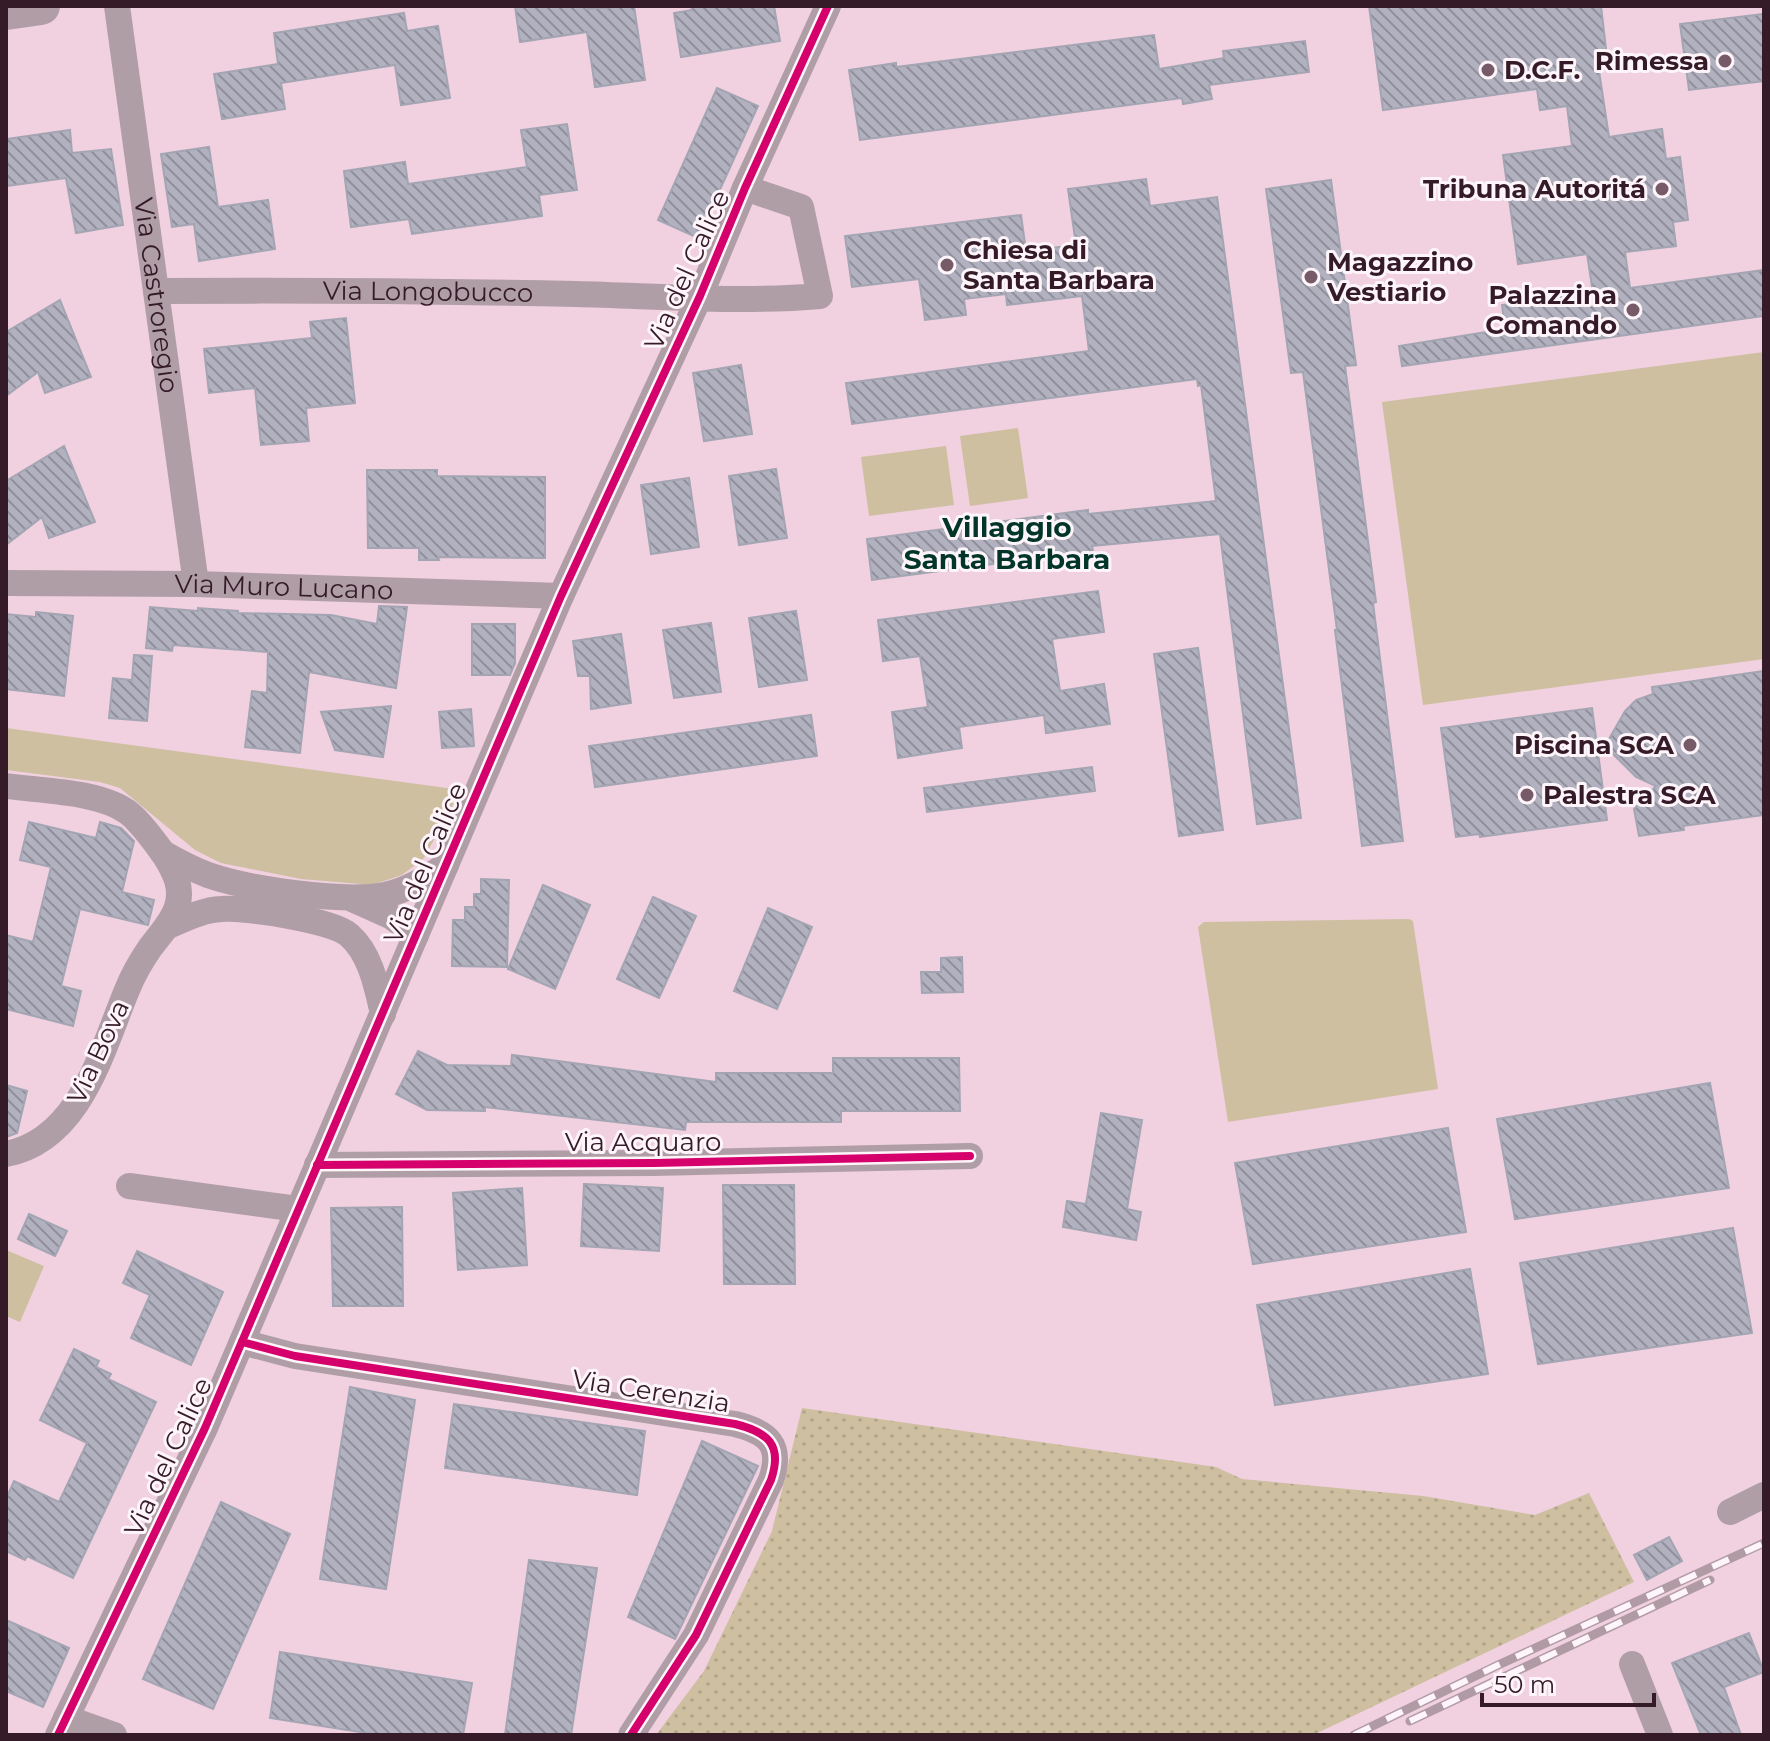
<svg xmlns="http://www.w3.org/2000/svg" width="1770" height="1741" font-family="Montserrat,sans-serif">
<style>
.grass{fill:#cdbfa0}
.park{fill:url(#park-dots)}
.building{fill:url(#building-back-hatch);stroke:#a4a5b3;stroke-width:2}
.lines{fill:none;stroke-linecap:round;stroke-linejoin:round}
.street{stroke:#b09ea6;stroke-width:26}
.secondary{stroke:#b19da6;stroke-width:38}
.rail-casing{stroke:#b09ba5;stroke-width:9}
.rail{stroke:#fdf5f9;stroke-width:6;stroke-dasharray:18;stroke-linecap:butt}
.cycleway-casing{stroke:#fdf5f9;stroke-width:13}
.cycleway{stroke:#d6006c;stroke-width:8}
.poi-dot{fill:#775a68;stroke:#fdf5f9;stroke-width:3}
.labels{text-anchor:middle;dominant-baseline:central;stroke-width:6;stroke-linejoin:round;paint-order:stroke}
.poi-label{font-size:26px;font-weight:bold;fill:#351b28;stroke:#fdf5f9;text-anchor:end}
.street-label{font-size:26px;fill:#351b28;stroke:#fdf5f9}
.neighbourhood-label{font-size:28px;font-weight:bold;fill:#003527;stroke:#fdf5f9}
</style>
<defs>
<pattern id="park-dots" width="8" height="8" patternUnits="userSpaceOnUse" patternTransform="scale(2)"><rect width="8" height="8" fill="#cdbfa0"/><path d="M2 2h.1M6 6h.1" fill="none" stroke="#b1a48a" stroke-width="1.8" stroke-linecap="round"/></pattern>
<pattern id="building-back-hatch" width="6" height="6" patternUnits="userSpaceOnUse" patternTransform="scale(2)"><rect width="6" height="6" fill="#b1b1bf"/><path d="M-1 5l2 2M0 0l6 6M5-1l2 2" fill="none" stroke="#918f9b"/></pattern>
</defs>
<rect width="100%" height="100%" fill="#f1d0e0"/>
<g class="grass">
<polygon points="1764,352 1764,659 1423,705 1382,402"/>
<polygon points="1018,428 1028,498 970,506 960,436"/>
<polygon points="946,446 954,505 869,516 861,457"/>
<polygon points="6,728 461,790 424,858 402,875 372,885 301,879 221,863 195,850 120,788 100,782 6,770"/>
<polygon points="1409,919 1413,921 1438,1089 1228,1122 1198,927 1204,922"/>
<polygon points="6,1250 44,1266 20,1322 6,1316"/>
</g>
<polygon class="park" points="802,1408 1216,1467 1242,1479 1423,1496 1535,1515 1589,1493 1634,1582 1313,1735 656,1735 704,1671 772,1531"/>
<g class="building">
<polygon points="515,6 586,6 586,9 634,6 645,80 595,87 587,32 520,42"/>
<polygon points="691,6 774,6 780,41 681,57 674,13 692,10"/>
<polygon points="1369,6 1601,6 1606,49 1596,51 1609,137 1662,129 1666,159 1680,157 1688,220 1673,222 1676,246 1625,252 1630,288 1764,270 1764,316 1402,366 1399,346 1505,329 1502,305 1593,293 1587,254 1518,264 1503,155 1572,146 1567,106 1540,110 1537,89 1383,110"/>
<polygon points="404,13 407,31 438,26 450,98 401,105 395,65 281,83 285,109 222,119 214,74 278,64 274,33"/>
<polygon points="1764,14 1764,81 1689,90 1680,24"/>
<polygon points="1154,35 1159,69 1224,58 1223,51 1305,41 1309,72 1209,85 1212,99 1183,104 1182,98 860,140 849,70 896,63 896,67"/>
<polygon points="717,88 758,106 698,238 658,220"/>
<polygon points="567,124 577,190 539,195 542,216 412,234 409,219 351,227 344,171 405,162 408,184 527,167 521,130"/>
<polygon points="70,130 72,153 111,149 123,225 76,233 66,178 6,186 6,139"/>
<polygon points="209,147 218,207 268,200 275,249 199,261 194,224 172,227 161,154"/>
<polygon points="1146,179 1150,206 1217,197 1301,818 1257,824 1220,534 1092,546 1093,551 872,580 867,539 1088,510 1088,514 1216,501 1201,385 1198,386 1197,379 852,424 846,383 1089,351 1082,296 1007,305 1006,294 964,299 966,315 925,320 919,279 852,287 845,236 1021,215 1026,251 1076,245 1068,189"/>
<polygon points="1331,180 1356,365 1345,366 1376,602 1373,603 1403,841 1362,846 1335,630 1337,630 1303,372 1291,373 1266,189"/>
<polygon points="60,300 91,377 45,393 38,372 6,396 6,332"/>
<polygon points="346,318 355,403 306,408 309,441 261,445 255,388 209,393 204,349 312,338 310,322"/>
<polygon points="741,365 752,434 704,441 693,373"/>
<polygon points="64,446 95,522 49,538 42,517 6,545 6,481"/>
<polygon points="776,469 787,538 739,545 729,476"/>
<polygon points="367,470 437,470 437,476 545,477 545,558 438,557 439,560 419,560 419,548 368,548"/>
<polygon points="689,478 699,547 651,554 641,485"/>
<polygon points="1098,591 1104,632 1052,639 1060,691 1104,684 1110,724 1046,733 1044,715 959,727 962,748 898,758 892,712 928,707 920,656 883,661 878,620"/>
<polygon points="379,606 407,607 396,688 309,672 300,753 245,747 252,691 267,693 268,652 173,645 172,651 146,648 150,607 198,611 198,608 238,611 238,613 331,615 377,624"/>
<polygon points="796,611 807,680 759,687 749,618"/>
<polygon points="36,612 73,616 64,696 6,689 6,614 36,617"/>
<polygon points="711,623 721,692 674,698 663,630"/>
<polygon points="472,624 515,624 515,663 510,675 472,675"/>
<polygon points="621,634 631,703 591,709 590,676 578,676 573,641"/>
<polygon points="1198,648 1223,830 1179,836 1154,654"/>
<polygon points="134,655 152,656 147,721 109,718 113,678 132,680"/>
<polygon points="1764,671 1764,815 1683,826 1684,830 1639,836 1634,809 1656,786 1636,777 1605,746 1625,711 1636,700 1653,694 1652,687"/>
<polygon points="391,706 383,757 335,750 321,712"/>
<polygon points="1592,708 1607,820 1480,837 1479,834 1456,837 1441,728"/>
<polygon points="471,709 474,746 442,748 439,712"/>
<polygon points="811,715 817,756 595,787 589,746"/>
<polygon points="1092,767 1095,791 927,812 924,788"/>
<polygon points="29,822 96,838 100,822 121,828 134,841 122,892 154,900 148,925 80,909 61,986 81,991 73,1026 6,1009 6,935 33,942 51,867 20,860"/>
<polygon points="481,879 509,880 507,967 452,966 453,920 465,920 465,907 474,907 474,894 481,894"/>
<polygon points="543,885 590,905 555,989 508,969"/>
<polygon points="653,897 696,916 659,998 617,979"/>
<polygon points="768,908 812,927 777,1009 734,991"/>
<polygon points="962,957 963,992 922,993 921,972 941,972 941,958"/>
<polygon points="418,1051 447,1065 511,1066 512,1055 716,1082 716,1073 833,1073 833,1058 959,1058 960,1111 841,1111 841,1122 686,1122 685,1130 485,1107 485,1111 427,1110 396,1094"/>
<polygon points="1710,1083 1729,1188 1515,1219 1497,1119"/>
<polygon points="6,1085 27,1091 17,1133 6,1137"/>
<polygon points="1101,1113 1142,1120 1127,1209 1141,1212 1136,1240 1063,1227 1067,1201 1086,1204"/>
<polygon points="1448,1128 1466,1232 1253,1264 1235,1163"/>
<polygon points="584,1184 663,1188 659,1251 581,1246"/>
<polygon points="723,1185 794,1185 795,1284 724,1284"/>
<polygon points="522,1188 527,1265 458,1270 453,1193"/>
<polygon points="402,1207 403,1306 333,1306 331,1208"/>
<polygon points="29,1214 67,1231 55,1256 18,1239"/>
<polygon points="1733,1228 1752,1333 1538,1364 1520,1263"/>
<polygon points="137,1251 223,1292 191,1365 131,1338 150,1295 123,1283"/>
<polygon points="1470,1269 1488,1374 1275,1405 1257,1305"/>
<polygon points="74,1349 99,1361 96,1367 111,1374 108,1379 156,1402 73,1578 27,1556 25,1560 6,1551 6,1499 14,1481 59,1502 87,1443 40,1420"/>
<polygon points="350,1387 415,1400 386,1589 320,1579"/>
<polygon points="454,1404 645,1431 637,1495 445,1468"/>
<polygon points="702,1441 758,1466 675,1639 628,1617"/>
<polygon points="221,1502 290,1534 213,1709 143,1679"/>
<polygon points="1669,1537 1682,1561 1647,1580 1634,1555"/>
<polygon points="529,1560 597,1568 571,1735 505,1735"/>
<polygon points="6,1620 69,1648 43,1707 6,1691"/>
<polygon points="1749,1633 1764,1672 1724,1687 1741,1735 1701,1735 1672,1663"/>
<polygon points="280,1652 472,1683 463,1735 379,1735 270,1718"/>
</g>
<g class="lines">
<g class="street">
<path id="s1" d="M117,6L196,584"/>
<path id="s2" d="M156,291C296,290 436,291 576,294C657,296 739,303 820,296L801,207L745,188"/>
<path id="s3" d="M6,583L196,584L561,596"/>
<path d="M6,786C41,791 102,791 130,814C143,825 155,842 165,856C175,872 183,888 177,907C172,923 160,934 150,948C141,961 133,975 127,990C102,1050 80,1140 6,1154"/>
<path d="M163,853C177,861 192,869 208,875C248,889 343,903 385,895C408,890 427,878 446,865"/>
<polyline points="354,900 392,917 416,935"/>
<path d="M168,926C185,919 202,910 221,909C244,907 332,920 349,935C371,954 377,988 383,1014"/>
<polyline points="317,1165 654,1163 970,1156"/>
<polyline points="129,1186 298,1209"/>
<path d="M242,1342L295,1356L735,1424C768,1432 783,1445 771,1480L696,1635L631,1735"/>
<polyline points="1730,1512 1764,1495"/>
<polyline points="1632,1664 1660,1735"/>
<polyline points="66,1718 114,1735"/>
<polyline points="58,1735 205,1428 561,596 700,296 745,188 828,6"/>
</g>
<polyline class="secondary" points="6,11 41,6"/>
<g class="rail-casing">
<g id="rail">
<polyline points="1410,1721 1710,1580"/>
<polyline points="1354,1735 1496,1666 1764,1543"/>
</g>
</g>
<use href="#rail" class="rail"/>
<g class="cycleway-casing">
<g id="cycleway">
<polyline points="317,1165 654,1163 970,1156"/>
<path d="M242,1342L295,1356L735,1424C768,1432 783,1445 771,1480L696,1635L631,1735"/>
<polyline points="58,1735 205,1428 561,596 700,296 745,188 828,6"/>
</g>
</g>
<use href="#cycleway" class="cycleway"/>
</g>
<g class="poi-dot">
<circle cx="1725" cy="61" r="8"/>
<circle cx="1488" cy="70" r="8"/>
<circle cx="1662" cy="189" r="8"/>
<circle cx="947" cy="265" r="8"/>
<circle cx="1311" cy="277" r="8"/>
<circle cx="1633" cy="310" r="8"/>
<circle cx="1690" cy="745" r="8"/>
<circle cx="1527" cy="795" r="8"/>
</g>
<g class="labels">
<g class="poi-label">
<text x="1709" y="61">Rimessa</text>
<text x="1504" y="70" text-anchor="start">D.C.F.</text>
<text x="1646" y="189">Tribuna Autoritá</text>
<text x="963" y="250" text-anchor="start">Chiesa di<tspan x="963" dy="30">Santa Barbara</tspan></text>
<text x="1327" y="262" text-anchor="start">Magazzino<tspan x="1327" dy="30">Vestiario</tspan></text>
<text x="1617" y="295">Palazzina<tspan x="1617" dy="30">Comando</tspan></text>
<text x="1674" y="745">Piscina SCA</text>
<text x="1543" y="795" text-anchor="start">Palestra SCA</text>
</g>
<g class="street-label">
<text transform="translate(687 270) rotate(-66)">Via del Calice</text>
<text stroke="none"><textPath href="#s2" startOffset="272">Via Longobucco</textPath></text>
<text stroke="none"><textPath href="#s1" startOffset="292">Via Castroregio</textPath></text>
<text stroke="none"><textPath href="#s3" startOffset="278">Via Muro Lucano</textPath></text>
<text transform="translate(425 863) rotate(-67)">Via del Calice</text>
<text transform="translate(98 1052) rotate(-65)">Via Bova</text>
<text x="643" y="1142">Via Acquaro</text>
<text transform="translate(651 1391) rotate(9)">Via Cerenzia</text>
<text transform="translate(168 1457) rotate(-65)">Via del Calice</text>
</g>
<g class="neighbourhood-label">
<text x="1007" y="527">Villaggio<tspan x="1007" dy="32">Santa Barbara</tspan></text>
</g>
</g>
<rect width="1770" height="1741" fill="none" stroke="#351b28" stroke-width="16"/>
<path d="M1482 1693v12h172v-12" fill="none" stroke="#351b28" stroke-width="4"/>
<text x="1494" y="1693" font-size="24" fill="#351b28" stroke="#fdf5f9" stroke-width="6" paint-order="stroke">50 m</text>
</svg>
